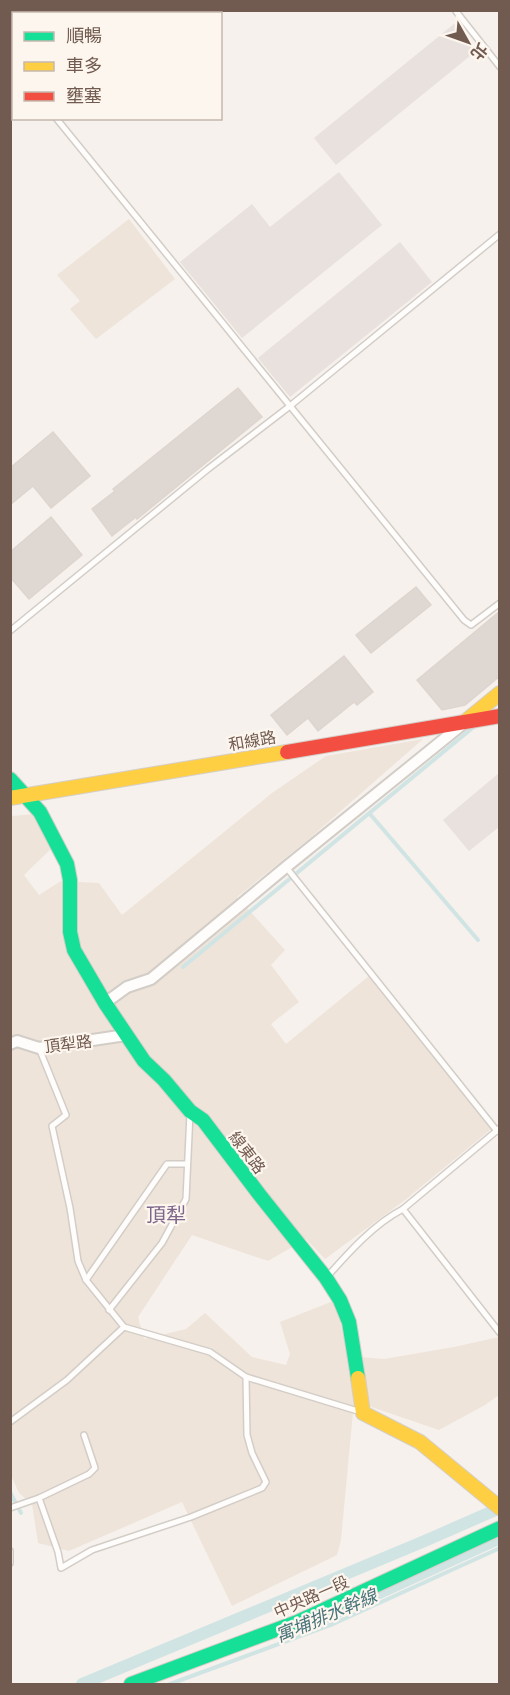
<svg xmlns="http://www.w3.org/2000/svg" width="510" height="1695" font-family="Lato,'Noto Sans TC',sans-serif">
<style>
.residential{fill:#eee4da}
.industrial{fill:#e8e1dd}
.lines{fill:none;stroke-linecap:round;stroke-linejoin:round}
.stream{stroke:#d0e4e4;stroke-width:4}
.canal{stroke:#d0e4e4;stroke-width:12}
.building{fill:#dfd7d2;stroke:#ded5cf;stroke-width:1.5}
.lane-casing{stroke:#d3cdc7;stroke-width:8}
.street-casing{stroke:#d3cdc7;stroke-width:14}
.fast-casing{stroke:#d5cec8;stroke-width:16}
.slow-casing{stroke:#d5cec8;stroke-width:16}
.jam-casing{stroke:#d5cec8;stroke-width:16}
.lane{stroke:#fefdfc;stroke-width:5}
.street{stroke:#fefdfc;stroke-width:10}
.fast{stroke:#16e098;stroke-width:14}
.slow{stroke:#ffcf43;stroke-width:14}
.jam{stroke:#f24e42;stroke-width:14}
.labels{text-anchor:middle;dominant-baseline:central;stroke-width:4.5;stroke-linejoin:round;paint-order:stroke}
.street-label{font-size:16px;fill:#715a4f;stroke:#fdf6ee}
.water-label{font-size:18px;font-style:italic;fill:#48747b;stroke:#fdf6ee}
.quarter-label{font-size:20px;fill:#7e668c;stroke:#fdf6ee}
</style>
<rect width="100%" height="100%" fill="#f6f1ec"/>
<g class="residential">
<polygon points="129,219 175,279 96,339 70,309 80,301 57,275"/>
<polygon points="423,739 310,838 237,897 285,950 271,965 299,1002 271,1024 286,1044 370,975 495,1126 405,1200 325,1259 306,1239 268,1261 192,1235 138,1317 144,1339 186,1329 205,1313 252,1357 286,1365 290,1354 280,1322 336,1300 347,1356 384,1359 454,1347 499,1337 499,1395 485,1405 439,1430 354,1401 341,1540 337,1555 232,1606 182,1502 69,1551 38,1543 32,1504 19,1493 11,1475 11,816 36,814 54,846 24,875 39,895 61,881 99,883 122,915 272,793 326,756"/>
</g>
<g class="industrial">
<polygon points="454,24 476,51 336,165 314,138"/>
<polygon points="339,172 382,225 242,338 180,262 252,204 270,227"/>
<polygon points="400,242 432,282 290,397 258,358"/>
<polygon points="499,773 499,827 469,851 443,820"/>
</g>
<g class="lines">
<g class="stream">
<polyline points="370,814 478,940"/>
<polyline points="183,967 476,725"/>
<polyline points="10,1492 21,1513"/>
<polyline points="170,1684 333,1624 500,1548"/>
</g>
<g class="canal">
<polyline points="300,1628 322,1619 500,1538"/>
<polyline points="82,1684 427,1540 500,1508"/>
</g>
</g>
<g class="building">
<polygon points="238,388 262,417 137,519 136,517 112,536 92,509 115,491 113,489"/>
<polygon points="53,432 90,476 51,508 33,486 10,505 10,468"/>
<polygon points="51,517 82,555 29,599 10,577 10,552"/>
<polygon points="416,587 431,605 371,653 356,635"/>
<polygon points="500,611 500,676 465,705 442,710 417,680"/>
<polygon points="344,656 373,692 357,705 354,702 318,731 308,718 287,735 271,715"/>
</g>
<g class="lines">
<g class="lane-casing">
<g id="lane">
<polyline points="455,10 500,67"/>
<polyline points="10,63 14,67"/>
<polyline points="56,118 464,620 471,625 500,603"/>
<polyline points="10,631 208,469 290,406 500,234"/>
<polyline points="286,867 497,1131"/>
<polyline points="39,1048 66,1115 52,1126 70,1208 78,1261 86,1280 124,1327 210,1352 246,1377 361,1412"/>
<polyline points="500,1128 403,1209 500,1333"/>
<path d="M327,1277C348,1253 374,1224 403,1209"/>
<polyline points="86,1280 167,1164 187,1164"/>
<polyline points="109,1310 162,1243 186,1199 190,1113"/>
<polyline points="10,1422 67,1380 124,1327"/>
<polyline points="39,1498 58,1552 61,1568 92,1550 191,1517 262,1488 266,1482 252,1453 247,1435 246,1377"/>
<polyline points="10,1508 39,1498 89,1474 95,1468 84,1435"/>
<polyline points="10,1551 10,1563"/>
</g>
</g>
<g class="street-casing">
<g id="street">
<polyline points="22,14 26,10"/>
<polyline points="10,23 14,21"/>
<polyline points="105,1003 127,987 151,979 286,867 464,723"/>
<polyline points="10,1044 17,1041 39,1048 126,1035"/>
</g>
</g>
<g class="fast-casing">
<g id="fast">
<polyline points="10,779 40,812 67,864 70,880 70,932 74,950 105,1003 144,1061 164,1080 190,1111 203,1120 259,1194 326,1278 340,1300 349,1322 358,1378"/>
<polyline points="131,1684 297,1622 500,1528"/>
</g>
</g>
<g class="slow-casing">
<g id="slow">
<polyline points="467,720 500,693"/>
<polyline points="10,798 287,752"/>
<polyline points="358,1378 363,1413 420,1442 500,1508"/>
</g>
</g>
<g class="jam-casing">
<polyline id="jam" points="287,752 500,716"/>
</g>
<use href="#lane" class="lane"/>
<use href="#street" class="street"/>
<use href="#fast" class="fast"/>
<use href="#slow" class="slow"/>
<use href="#jam" class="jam"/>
</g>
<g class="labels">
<g class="street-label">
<text transform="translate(252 740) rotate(-10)">和線路</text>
<text transform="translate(68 1043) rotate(-7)">頂犁路</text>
<text transform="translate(248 1152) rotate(53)">線東路</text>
<text transform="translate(311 1596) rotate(-24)">中央路一段</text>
</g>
<g class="water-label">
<text transform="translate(326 1615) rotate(-23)">寓埔排水幹線</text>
</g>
<g class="quarter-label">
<text x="166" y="1214">頂犁</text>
</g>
</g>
<rect width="510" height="1695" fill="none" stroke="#715a4f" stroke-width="24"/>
<rect x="12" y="12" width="210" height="108" fill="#fdf6ee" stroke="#c5b8ae" stroke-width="1.5"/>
<rect x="24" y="32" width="30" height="9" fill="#16e098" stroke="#c5b8ae" stroke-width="1.5"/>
<text x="66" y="42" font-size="18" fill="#715a4f">順暢</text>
<rect x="24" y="62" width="30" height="9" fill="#ffcf43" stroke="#c5b8ae" stroke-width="1.5"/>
<text x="66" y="72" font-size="18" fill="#715a4f">車多</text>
<rect x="24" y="92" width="30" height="9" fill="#f24e42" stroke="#c5b8ae" stroke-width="1.5"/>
<text x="66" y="102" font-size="18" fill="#715a4f">壅塞</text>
<g transform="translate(468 42) rotate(130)" stroke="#fdf6ee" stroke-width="4.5" paint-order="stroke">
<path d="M0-4.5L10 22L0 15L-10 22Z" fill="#715a4f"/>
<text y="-9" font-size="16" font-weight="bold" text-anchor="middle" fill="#715a4f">北</text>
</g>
</svg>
